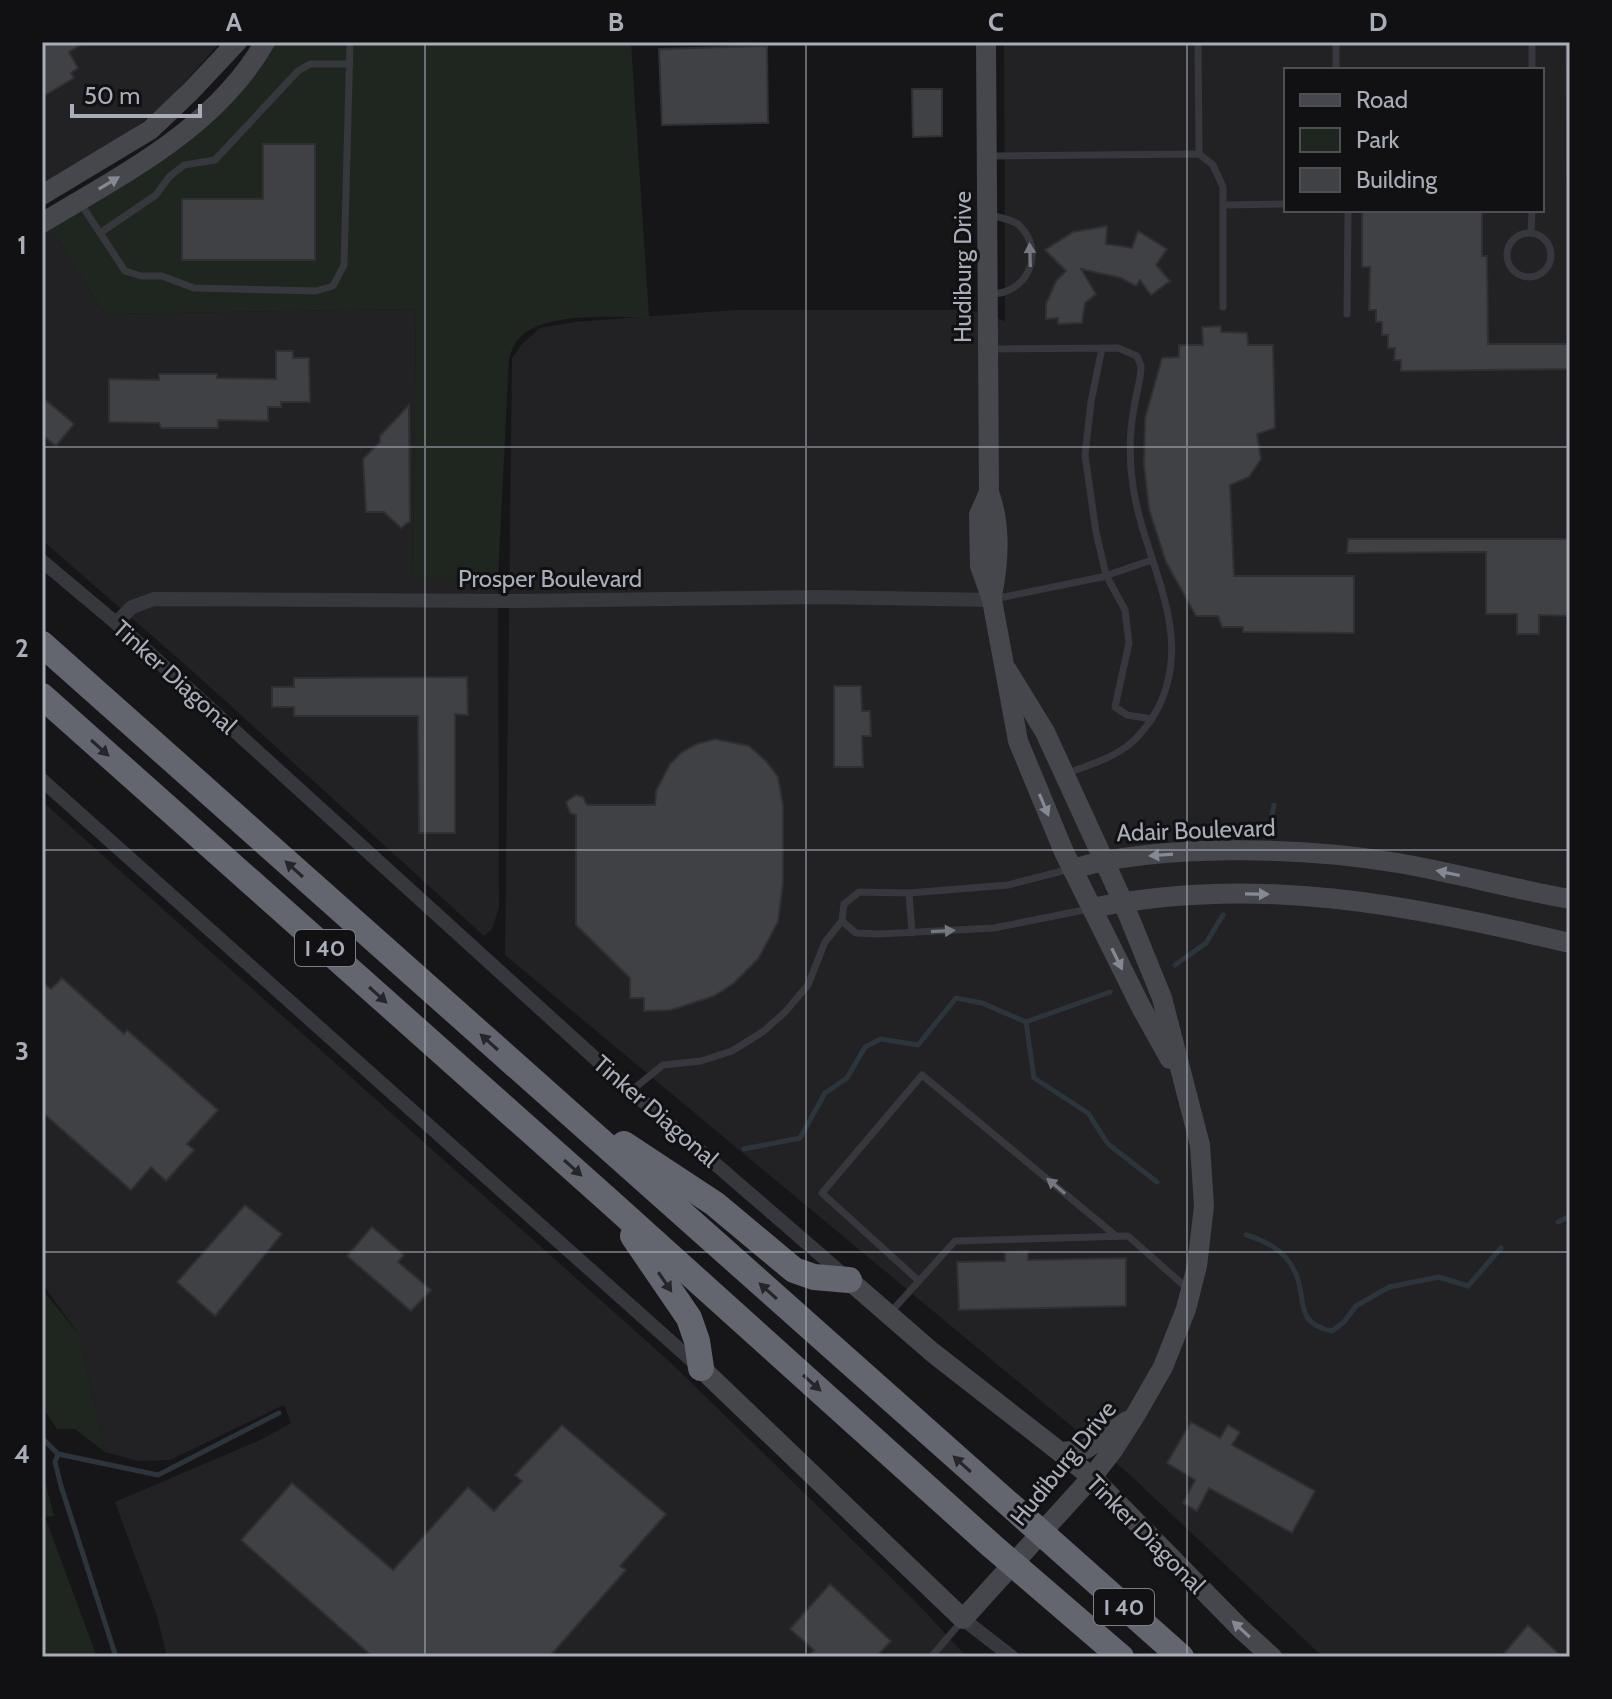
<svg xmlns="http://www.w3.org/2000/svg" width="1612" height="1699" font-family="Cabin,sans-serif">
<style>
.built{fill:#222225;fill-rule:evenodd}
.green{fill:#1e261f}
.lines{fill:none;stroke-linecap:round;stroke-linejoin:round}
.stream{stroke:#2c353c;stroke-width:5}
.building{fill:#404145;stroke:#303034;stroke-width:2}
.lane{stroke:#37383d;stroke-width:7}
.street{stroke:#37383d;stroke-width:14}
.secondary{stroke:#45474d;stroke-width:20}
.highway{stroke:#63666e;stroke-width:26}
.oneway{fill:#858993}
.oneway2{fill:#757881}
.oneway3{fill:#26262a}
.grid{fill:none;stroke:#a8adb8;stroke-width:2;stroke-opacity:0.55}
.labels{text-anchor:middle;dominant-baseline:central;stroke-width:6;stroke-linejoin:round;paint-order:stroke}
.shield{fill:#111113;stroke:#7b7e86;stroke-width:2}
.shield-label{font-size:22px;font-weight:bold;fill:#a8adb8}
.street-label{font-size:24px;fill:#a8adb8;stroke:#111113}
.neatline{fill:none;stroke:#a8adb8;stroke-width:3}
.grid-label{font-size:26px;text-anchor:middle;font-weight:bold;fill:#a8adb8}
</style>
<rect width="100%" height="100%" fill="#161618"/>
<g class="built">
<polygon points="42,42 220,42 172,97 130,132 42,183"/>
<path d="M1004,42H1570V1657H1323L1129,1474L505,955L512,358L522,344L540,328L574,322L735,310H970L1005,321ZM1286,70H1542V210H1286Z"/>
<polygon points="42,215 105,314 416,309 413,578 498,578 499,908 492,929 484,936 189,668 42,540"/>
<polygon points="42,801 671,1363 917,1603 967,1657 167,1657 157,1616 115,1502 258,1441 291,1423 284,1405 170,1460 137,1461 105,1452 79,1335 42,1283"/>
</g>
<g class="green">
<path d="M267,42H631L649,317C614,318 540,310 517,341C513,345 511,353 509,358L498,578L413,579L416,309L105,314L49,226L126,178Z"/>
<polygon points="42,1289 79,1335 105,1452 75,1429 57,1429 42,1407"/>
<polygon points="42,1470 54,1516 45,1517 97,1657 42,1657"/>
</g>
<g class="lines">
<g class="stream">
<polyline points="1268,835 1274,805"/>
<polyline points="1175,965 1206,943 1223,915"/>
<polyline points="1026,1022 1110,992"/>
<polyline points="744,1149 800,1138 825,1093 847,1078 865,1047 881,1039 918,1045 956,998 982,1003 1026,1022 1034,1078 1088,1113 1108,1144 1157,1182"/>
<polyline points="1558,1222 1570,1216"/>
<path d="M1246,1235C1267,1241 1286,1251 1295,1272C1308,1300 1293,1323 1332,1331L1344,1322L1356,1306L1389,1287L1439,1277L1468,1286L1501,1248"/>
<polyline points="42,1438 58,1454"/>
<polyline points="58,1454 158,1475 279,1413"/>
<polyline points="58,1454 55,1462 61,1486 116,1657"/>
</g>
</g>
<g class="building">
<polygon points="42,42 85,42 69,52 78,68 71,73 74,78 42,97"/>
<polygon points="767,46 768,123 662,125 659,49"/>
<polygon points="912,89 942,89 942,136 913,137"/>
<polygon points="263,144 315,144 315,260 182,260 182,199 263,199"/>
<polygon points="1362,210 1482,210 1482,256 1487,256 1488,344 1570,344 1570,369 1401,371 1401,360 1394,360 1395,348 1388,348 1388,335 1382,335 1382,322 1376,322 1376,310 1369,310 1370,267 1362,267"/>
<polygon points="1107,226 1106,244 1132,248 1138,231 1167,249 1156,265 1170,281 1151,295 1140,280 1136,286 1121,278 1081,269 1096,294 1085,303 1082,323 1058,324 1058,318 1046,319 1046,304 1056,281 1066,271 1045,250 1073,232"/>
<polygon points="1221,326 1221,332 1247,333 1248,345 1273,345 1275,428 1257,434 1261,459 1249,477 1230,485 1234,576 1354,576 1354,633 1243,632 1243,627 1222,627 1218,616 1196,616 1166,562 1149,509 1144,465 1145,418 1162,358 1179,357 1179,345 1203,345 1202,327"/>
<polygon points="276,351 293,351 293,358 309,358 310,402 281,402 281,407 268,407 268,421 218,420 218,428 161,428 159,423 109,422 109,379 159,380 159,374 217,374 217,378 276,379"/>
<polygon points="42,397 74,424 56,446 42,435"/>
<polygon points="409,405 410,521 401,528 384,512 366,512 363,459 380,442 380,436"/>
<polygon points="1348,539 1570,539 1570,616 1539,615 1539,634 1517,634 1517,614 1486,614 1486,552 1347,553"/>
<polygon points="467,677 468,715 455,714 455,833 419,833 418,716 294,716 294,707 272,707 272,687 294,687 294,678"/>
<polygon points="834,686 861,686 862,711 870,711 871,736 862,736 863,767 834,767"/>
<polygon points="715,739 749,746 766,761 778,777 783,805 783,884 778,922 758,959 734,983 714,996 671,1010 644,1011 644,998 630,998 630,978 576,925 576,815 570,813 566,802 576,795 583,797 587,805 655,805 656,791 670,764 682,752 697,744"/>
<polygon points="62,978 124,1034 127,1030 218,1110 187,1144 194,1150 166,1181 151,1167 131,1190 42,1112 42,982 51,989"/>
<polygon points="245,1205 282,1234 215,1316 177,1282"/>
<polygon points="372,1227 404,1255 398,1262 431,1290 411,1311 347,1256"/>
<polygon points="1028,1251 1028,1260 1126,1258 1126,1306 959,1310 957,1262 1005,1261 1005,1252"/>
<polygon points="1191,1422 1220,1438 1228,1425 1240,1432 1232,1445 1315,1491 1292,1533 1209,1488 1197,1511 1183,1503 1195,1480 1167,1463"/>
<polygon points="562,1425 666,1514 620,1566 626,1570 549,1657 373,1657 241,1540 292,1483 393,1570 468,1487 494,1511 522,1481 515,1475"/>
<polygon points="830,1584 891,1641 876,1657 807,1657 814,1650 790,1629"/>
<polygon points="1528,1625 1562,1657 1501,1657"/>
</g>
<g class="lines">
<g class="lane">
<polyline points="1198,42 1199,154"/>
<polyline points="1336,42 1336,70"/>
<polyline points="1532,42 1532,70"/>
<polyline points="1569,42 1570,178"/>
<polyline points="990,156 1199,154 1213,165 1223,187 1223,307"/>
<polyline points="81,204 125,271 141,276 162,276 194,288 316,291 333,286 344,265 350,42"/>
<polyline points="1223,205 1286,204"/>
<polyline points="1345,210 1348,213 1347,314"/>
<path d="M989,215C998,217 1012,219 1019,225C1047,252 1027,294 991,294"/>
<circle cx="1529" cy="255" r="22"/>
<polyline points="100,233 156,195 169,177 184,165 215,160 298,71 310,64 350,64"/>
<polyline points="1531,233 1532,210"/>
<polyline points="1102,348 1091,402 1085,455 1096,532 1106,575 1125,610 1129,643 1115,707 1127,715 1152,719"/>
<path d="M991,349L1118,348L1137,356L1141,366C1141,380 1136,393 1134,408C1129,434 1129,459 1133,486C1144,563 1197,633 1157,710C1149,724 1140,737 1126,747C1108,760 1086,766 1065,774"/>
<polyline points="994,599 1102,577 1152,560"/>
<polyline points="909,893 912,933"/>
<polyline points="842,921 856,933 879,934 994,928 1089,909"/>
<polyline points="631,1091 663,1065 701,1061 732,1051 764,1031 786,1011 808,985 825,942 842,921 844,904 859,892 909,893 1008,885 1070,869"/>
<polyline points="919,1281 822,1193 922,1075 1116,1236"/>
<polyline points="890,1313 955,1241 1128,1236 1189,1290"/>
<polyline points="931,1657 962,1621"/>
</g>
<g class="street">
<polyline points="42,561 116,623 631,1091 846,1277"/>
<polyline points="116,623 132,607 154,599 518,601 820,597 992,600"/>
<polyline points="42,780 698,1366"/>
<polyline points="963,1619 1012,1657"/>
</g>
<g class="secondary">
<path d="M986,42L989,492C1001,526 999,560 992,596"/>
<polyline points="42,195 150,130 190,92 237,42"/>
<path d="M42,223C123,174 216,128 265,42"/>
<polyline points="989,492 979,515 980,566 992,600 1018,741 1064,852 1142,1009 1170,1059"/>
<path d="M1072,869C1161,843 1305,847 1398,863C1456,873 1512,889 1570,899"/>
<path d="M1092,908C1258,874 1408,905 1570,943"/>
<polyline points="849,1280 932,1352 1092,1477 1241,1629 1272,1657"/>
<polyline points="701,1368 963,1619 1092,1477 1113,1450 1136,1414 1163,1367 1186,1309 1197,1266 1204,1206 1200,1145 1162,998 1123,902 1045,732 1007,670"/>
<polyline points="1063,1452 1086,1449 1127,1421"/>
</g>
<g class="highway">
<polyline points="42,644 1181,1657"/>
<polyline points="42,696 608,1200 992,1546 1121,1657"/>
<polyline points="624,1144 715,1204 794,1270 814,1277 849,1280"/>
<polyline points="633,1236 689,1318 697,1341 701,1368"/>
</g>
</g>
<defs><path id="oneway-solid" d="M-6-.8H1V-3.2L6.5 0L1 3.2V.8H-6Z" transform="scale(2)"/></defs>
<g class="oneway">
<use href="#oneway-solid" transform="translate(109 183) rotate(-31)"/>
<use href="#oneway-solid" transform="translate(1044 805) rotate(67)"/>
<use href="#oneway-solid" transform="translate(1161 855) rotate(176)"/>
<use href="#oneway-solid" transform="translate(1448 873) rotate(-168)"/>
<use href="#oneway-solid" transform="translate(1257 894) rotate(1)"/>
<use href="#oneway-solid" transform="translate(1117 959) rotate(64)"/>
<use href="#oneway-solid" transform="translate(1241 1629) rotate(-137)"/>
</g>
<g class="oneway2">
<use href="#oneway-solid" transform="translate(1030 255) rotate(-92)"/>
<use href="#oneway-solid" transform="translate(943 931) rotate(-3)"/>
<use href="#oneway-solid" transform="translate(1056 1186) rotate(-140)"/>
</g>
<g class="oneway3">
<use href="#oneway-solid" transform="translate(100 748) rotate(42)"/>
<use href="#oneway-solid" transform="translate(294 869) rotate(-138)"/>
<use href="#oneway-solid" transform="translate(378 995) rotate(42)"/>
<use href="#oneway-solid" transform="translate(489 1042) rotate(-138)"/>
<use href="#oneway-solid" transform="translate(573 1168) rotate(42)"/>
<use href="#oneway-solid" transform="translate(665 1282) rotate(56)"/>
<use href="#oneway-solid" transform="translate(768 1291) rotate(-138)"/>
<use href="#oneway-solid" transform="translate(812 1383) rotate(42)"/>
<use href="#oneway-solid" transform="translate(962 1464) rotate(-138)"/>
</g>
<path class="grid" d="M425,42V1657M806,42V1657M1187,42V1657M42,447H1570M42,850H1570M42,1252H1570"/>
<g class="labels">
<g class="shield">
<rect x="295" y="930" width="60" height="36" rx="6"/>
<rect x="1094" y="1589" width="60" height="36" rx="6"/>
</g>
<g class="shield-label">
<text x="325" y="948">I 40</text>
<text x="1124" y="1607">I 40</text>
</g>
<g class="street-label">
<text transform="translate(962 267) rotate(-90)">Hudiburg Drive</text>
<text x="550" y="578">Prosper Boulevard</text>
<text transform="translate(175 677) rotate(42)">Tinker Diagonal</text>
<text transform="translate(1196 830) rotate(-2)">Adair Boulevard</text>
<text transform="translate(656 1111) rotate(41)">Tinker Diagonal</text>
<text transform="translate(1063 1463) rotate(-51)">Hudiburg Drive</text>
<text transform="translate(1146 1534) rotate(45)">Tinker Diagonal</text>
</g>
</g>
<rect width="1612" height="1699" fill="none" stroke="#111113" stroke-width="88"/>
<rect x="1284" y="68" width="260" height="144" fill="#111113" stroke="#4d4f55" stroke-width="2"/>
<rect x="1300" y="94" width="40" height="12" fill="#45474d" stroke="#4d4f55" stroke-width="2"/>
<text x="1356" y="108" font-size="24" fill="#a8adb8">Road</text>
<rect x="1300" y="128" width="40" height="24" fill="#1e261f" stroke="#4d4f55" stroke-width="2"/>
<text x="1356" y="148" font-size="24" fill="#a8adb8">Park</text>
<rect x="1300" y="168" width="40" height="24" fill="#404145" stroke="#4d4f55" stroke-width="2"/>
<text x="1356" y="188" font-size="24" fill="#a8adb8">Building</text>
<path d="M72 104v12h128v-12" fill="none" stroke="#a8adb8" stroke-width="4"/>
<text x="84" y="104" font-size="24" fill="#a8adb8" stroke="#111113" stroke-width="6" paint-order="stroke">50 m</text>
<rect x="44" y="44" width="1524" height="1611" class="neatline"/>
<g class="grid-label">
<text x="234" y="31">A</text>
<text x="616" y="31">B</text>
<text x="996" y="31">C</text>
<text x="1378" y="31">D</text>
<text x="22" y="254">1</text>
<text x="22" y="657">2</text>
<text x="22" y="1060">3</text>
<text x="22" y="1463">4</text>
</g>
</svg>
